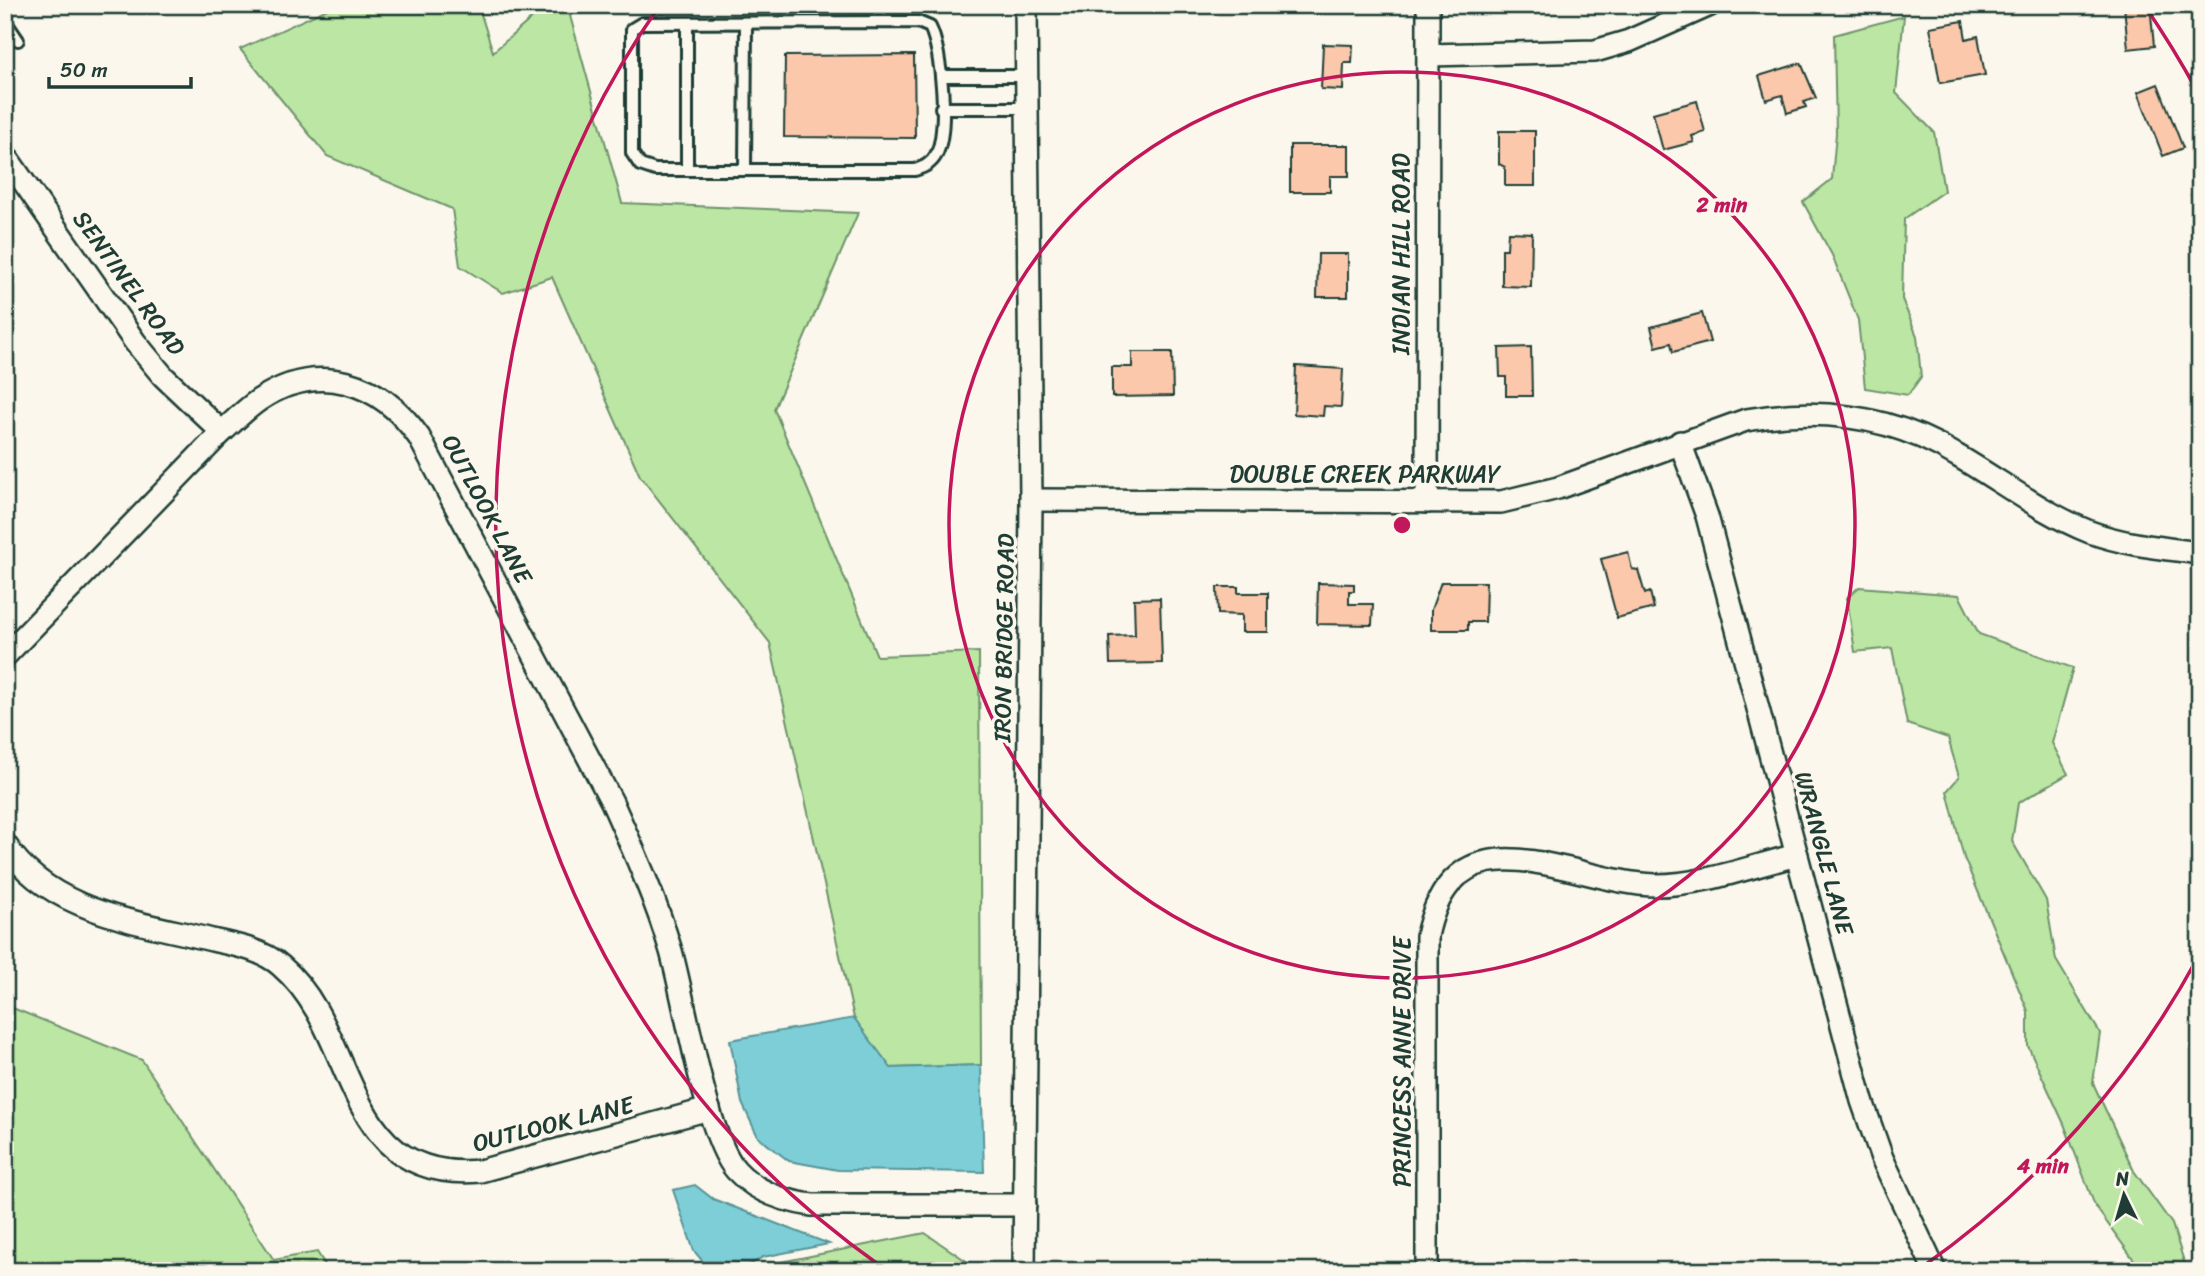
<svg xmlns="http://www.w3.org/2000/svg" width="2205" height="1276" font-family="Sriracha,sans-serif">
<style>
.green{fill:#bce6a3;stroke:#6e926c;stroke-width:2}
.water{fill:#7eced8;stroke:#589496;stroke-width:2}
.building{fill:#fbc8ac;stroke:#1f3d34;stroke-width:2}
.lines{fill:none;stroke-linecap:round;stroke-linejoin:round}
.lane-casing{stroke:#1f3d34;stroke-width:16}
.street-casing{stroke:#1f3d34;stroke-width:26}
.lane{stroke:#fbf7ec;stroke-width:10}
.street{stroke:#fbf7ec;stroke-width:21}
.ring{fill:none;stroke:#c2185b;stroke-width:3.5}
.labels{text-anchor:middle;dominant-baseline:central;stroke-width:7;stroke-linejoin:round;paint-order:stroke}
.street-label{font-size:24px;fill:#1f3d34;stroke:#fbf7ec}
.centre{fill:#c2185b;stroke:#fbf7ec;stroke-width:3.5}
.ring-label{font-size:21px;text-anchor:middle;font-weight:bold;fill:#c2185b;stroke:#fbf7ec;stroke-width:7;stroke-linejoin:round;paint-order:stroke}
</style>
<rect width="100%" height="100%" fill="#fbf7ec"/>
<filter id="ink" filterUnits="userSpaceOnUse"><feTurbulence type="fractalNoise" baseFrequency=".0143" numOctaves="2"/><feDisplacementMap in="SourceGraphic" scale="14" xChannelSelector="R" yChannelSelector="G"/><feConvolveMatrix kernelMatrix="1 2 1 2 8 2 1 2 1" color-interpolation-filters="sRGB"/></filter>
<g filter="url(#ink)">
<g class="green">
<polygon points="336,5 478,5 493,52 547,5 567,5 622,203 858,213 774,409 877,656 979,652 981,1065 890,1068 854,1018 770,643 640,476 552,277 503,293 460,266 452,209 327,156 240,49"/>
<polygon points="1904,16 1896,93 1934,132 1944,191 1904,219 1902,299 1917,336 1921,377 1908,395 1865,388 1858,320 1832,255 1803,202 1832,179 1836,133 1834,35"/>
<polygon points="1859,587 1959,595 1979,634 2073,668 2052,743 2068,774 2018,803 2012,841 2046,900 2056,960 2100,1033 2093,1083 2134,1171 2172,1224 2187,1271 2142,1271 2095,1206 2064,1124 2028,1046 2028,1011 1964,858 1947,791 1959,777 1948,738 1907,724 1892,648 1855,652 1847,598"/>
<polygon points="5,1005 142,1060 274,1260 317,1252 329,1271 5,1271 5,1145 10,1142 5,1140"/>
<polygon points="925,1233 981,1271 758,1271 766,1265"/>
</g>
<g class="water">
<polygon points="854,1018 891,1068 981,1065 984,1172 838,1170 789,1161 758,1137 742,1103 730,1040"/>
<polygon points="695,1185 713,1199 829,1244 763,1257 740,1271 711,1271 694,1251 673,1190"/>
</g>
<g class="building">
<polygon points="2124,5 2150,5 2154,46 2128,49"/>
<polygon points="1963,21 1966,39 1978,36 1985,75 1940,83 1930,27"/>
<polygon points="1323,44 1353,45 1352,63 1344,63 1343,90 1321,89"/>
<polygon points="914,55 915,138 784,137 785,56"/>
<polygon points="1801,63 1816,98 1804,102 1806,107 1787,113 1782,95 1766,100 1759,76"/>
<polygon points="2158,84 2183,148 2163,156 2138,92"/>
<polygon points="1697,101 1705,132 1692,136 1694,142 1663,150 1653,113"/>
<polygon points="1499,131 1535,131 1535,186 1505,186 1505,167 1499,164"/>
<polygon points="1290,145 1349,145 1349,176 1330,176 1330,192 1290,192"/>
<polygon points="2200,184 2200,202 2191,195"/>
<polygon points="1508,232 1532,233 1531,287 1502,286 1502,249 1507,249"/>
<polygon points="1318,254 1348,254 1348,297 1317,297"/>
<polygon points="1702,313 1710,342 1673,352 1671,343 1656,347 1651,327"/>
<polygon points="1531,347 1532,396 1506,396 1506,377 1500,377 1499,348"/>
<polygon points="1132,352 1172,352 1173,396 1112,397 1112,367 1132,367"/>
<polygon points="1296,366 1343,369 1341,407 1324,406 1323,416 1294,414"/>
<polygon points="1628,552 1632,569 1638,570 1645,594 1650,592 1654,608 1617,618 1601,559"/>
<polygon points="1441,582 1486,582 1485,622 1468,622 1468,630 1431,630 1431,610"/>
<polygon points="1318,583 1354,584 1354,591 1349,591 1349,604 1373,604 1372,625 1317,624"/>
<polygon points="1217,587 1238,587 1238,593 1268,593 1268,632 1242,632 1242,615 1218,614"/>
<polygon points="1160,598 1162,663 1110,664 1109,636 1135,635 1134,599"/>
</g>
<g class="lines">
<g class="lane-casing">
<g id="lane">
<polyline points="5,21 18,40"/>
<path d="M918,22L930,27C942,51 949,131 936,155C931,164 924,167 915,170H655L640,165L632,153V29L642,23Z"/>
<polyline points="687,23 687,170"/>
<polyline points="941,76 1026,76"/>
<polyline points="941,108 1026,108"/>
<polyline points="745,170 746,23"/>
</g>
</g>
<g class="street-casing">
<g id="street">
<polyline points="1428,55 1595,51 1629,41 1710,5"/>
<polyline points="5,155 135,342 163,376 222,432"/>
<polyline points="1680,442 1707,516 1862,1101 1882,1158 1935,1271"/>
<path d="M1031,500L1501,502L1558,488L1746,420C1820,407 1892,416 1956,455C2001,481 2042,513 2090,532C2125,545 2163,548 2200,553"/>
<polyline points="1427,502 1428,5"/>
<path d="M5,656L222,432C234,421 246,409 259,400C319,360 381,382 419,437L612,802C634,851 656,900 671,951C685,1001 706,1136 736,1170C756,1192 783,1201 812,1205H1025"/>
<path d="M5,844C49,913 140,922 212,940C236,945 263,950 281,966C361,1034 339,1183 480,1171L709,1109"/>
<polyline points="1024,1271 1031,500 1026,5"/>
<path d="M1427,1271V936C1455,803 1572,884 1656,885C1703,885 1752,866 1797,855"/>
</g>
</g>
<use href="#lane" class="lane"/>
<use href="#street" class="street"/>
</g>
</g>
<g class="ring">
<circle cx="1402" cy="525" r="453"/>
<path d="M2198 957A906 906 0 0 1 1922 1267M882 1267A906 906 0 0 1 660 5M2144 5A906 906 0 0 1 2198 93"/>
</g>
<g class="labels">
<g class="street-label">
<text transform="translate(1401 254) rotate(-90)">INDIAN HILL ROAD</text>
<text transform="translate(129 283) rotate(54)">SENTINEL ROAD</text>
<text x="1365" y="474">DOUBLE CREEK PARKWAY</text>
<text transform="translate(487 509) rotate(62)">OUTLOOK LANE</text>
<text transform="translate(1004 638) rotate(-89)">IRON BRIDGE ROAD</text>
<text transform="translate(1824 853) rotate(75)">WRANGLE LANE</text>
<text transform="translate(1402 1062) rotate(-90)">PRINCESS ANNE DRIVE</text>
<text transform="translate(553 1124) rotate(-14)">OUTLOOK LANE</text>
</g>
</g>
<circle cx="1402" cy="525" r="10" class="centre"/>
<g class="ring-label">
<text x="1722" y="212">2 min</text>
<text x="2043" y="1173">4 min</text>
</g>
<rect width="2205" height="1276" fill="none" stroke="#fbf7ec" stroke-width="28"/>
<rect x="14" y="14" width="2177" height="1248" fill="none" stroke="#1f3d34" stroke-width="2.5" filter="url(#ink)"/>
<g transform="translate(2124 1195) rotate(355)" stroke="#fbf7ec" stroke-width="5" paint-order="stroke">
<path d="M0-5L12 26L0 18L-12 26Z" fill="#1f3d34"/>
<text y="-10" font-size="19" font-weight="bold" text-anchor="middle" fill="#1f3d34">N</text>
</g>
<path d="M49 77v10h142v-10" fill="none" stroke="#1f3d34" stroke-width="3.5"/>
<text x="60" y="77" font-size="21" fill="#1f3d34" stroke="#fbf7ec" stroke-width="5" paint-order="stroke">50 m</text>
</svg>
